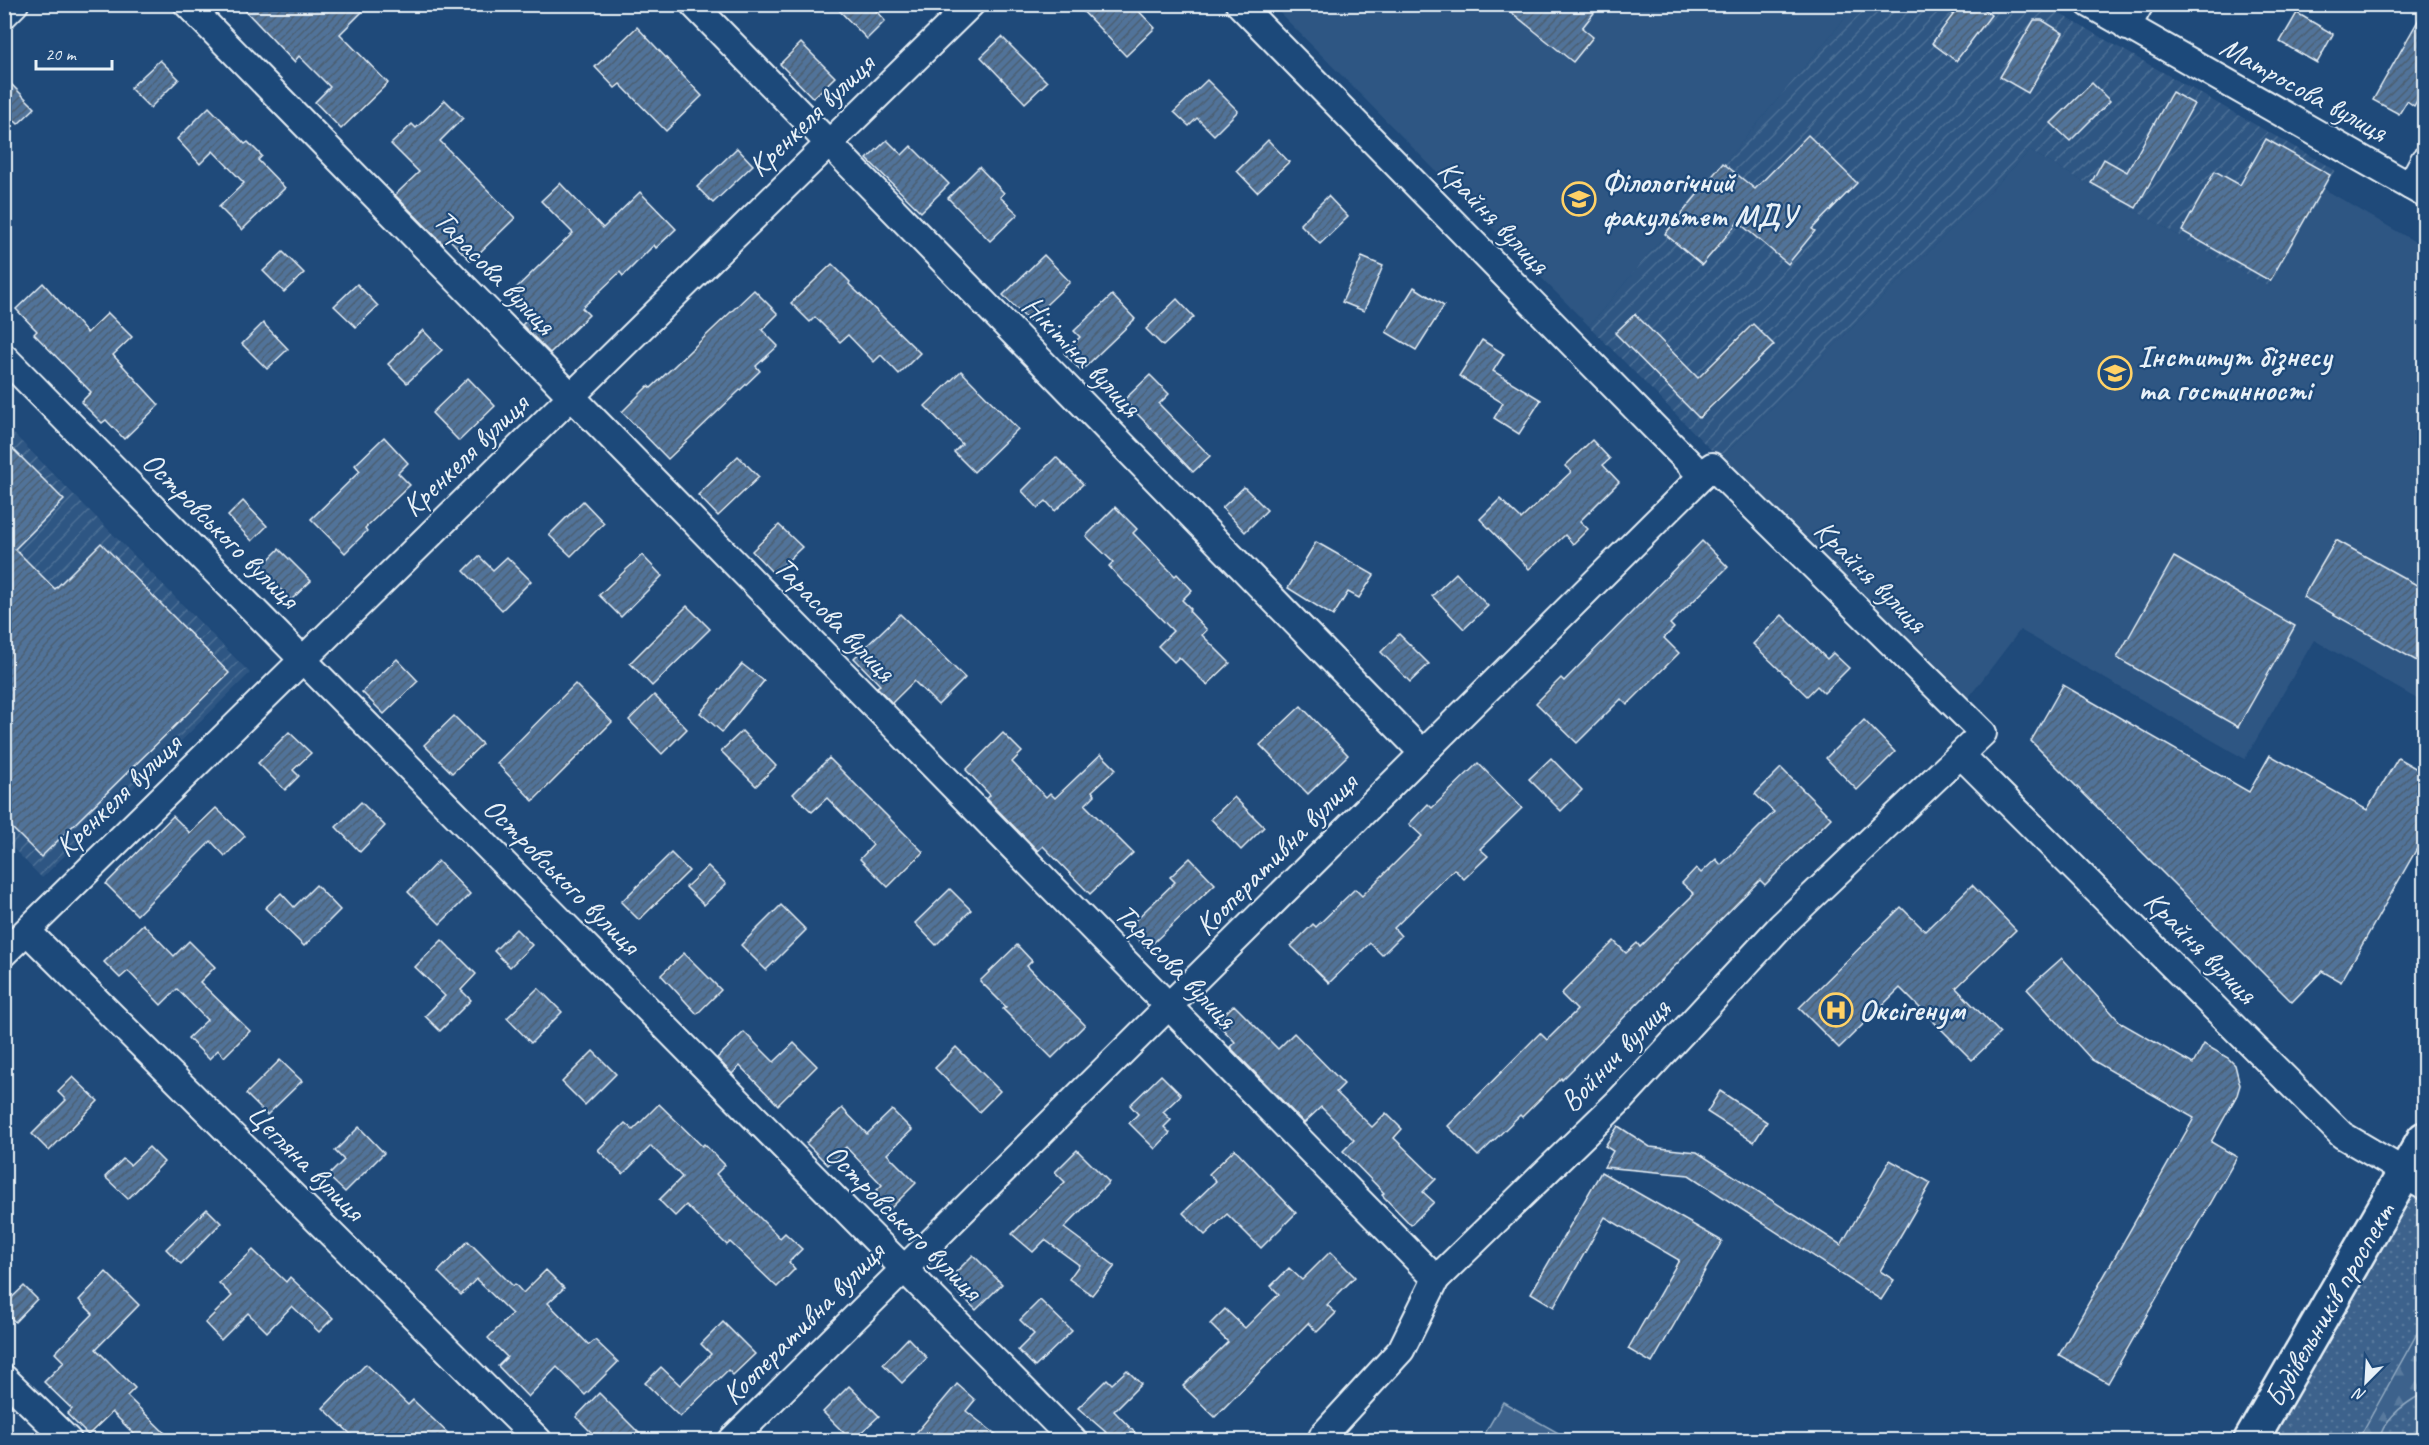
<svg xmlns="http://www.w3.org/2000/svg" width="2429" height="1445" font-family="Caveat,sans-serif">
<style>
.built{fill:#2e5683}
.industrial{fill:url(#industrial-furrows)}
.grass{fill:url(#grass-dots);stroke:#92aac2;stroke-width:1.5}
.forest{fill:url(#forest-firs);stroke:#92aac2;stroke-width:1.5}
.pitch{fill:#3c628c;stroke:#92aac2;stroke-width:1.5}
.building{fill:url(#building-hatch);stroke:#e8f1f8;stroke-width:1.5}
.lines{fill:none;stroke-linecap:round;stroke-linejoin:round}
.minor-casing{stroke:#e8f1f8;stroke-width:30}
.tertiary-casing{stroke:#e8f1f8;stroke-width:36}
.secondary-casing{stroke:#e8f1f8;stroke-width:38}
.minor{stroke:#1f4a7a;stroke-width:26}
.tertiary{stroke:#1f4a7a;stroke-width:32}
.secondary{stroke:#1f4a7a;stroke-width:33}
.labels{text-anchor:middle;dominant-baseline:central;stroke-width:4.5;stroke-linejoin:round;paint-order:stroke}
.street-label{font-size:30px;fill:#e8f1f8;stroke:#1f4a7a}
.poi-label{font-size:30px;font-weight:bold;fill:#e8f1f8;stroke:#1f4a7a;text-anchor:start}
</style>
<defs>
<pattern id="industrial-furrows" width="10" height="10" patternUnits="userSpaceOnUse" patternTransform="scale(1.5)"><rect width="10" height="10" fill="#2e5683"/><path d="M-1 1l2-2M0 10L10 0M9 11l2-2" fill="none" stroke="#4c6f95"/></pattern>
<pattern id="grass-dots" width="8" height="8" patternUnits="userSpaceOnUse" patternTransform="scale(1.5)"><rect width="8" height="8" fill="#3c628c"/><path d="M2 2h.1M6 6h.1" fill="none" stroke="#58799d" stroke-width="1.8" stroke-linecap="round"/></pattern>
<pattern id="forest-firs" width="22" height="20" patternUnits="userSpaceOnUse" patternTransform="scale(1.5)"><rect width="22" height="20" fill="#3c628c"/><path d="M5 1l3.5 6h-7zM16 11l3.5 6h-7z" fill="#58799d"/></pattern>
<pattern id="building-hatch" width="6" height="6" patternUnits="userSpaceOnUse" patternTransform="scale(1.5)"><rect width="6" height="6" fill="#517399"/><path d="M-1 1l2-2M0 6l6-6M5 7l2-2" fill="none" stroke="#4c5e72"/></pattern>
</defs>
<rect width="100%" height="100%" fill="#1f4a7a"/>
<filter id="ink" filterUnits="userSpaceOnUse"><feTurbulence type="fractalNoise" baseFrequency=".0167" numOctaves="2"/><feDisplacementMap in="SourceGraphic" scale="12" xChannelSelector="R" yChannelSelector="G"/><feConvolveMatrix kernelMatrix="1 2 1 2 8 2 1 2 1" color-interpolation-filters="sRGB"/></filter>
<g filter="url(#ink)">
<g class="built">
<polygon points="1272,5 1856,5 1589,326"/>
<polygon points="2030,151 2269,287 2324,189 2424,247 2424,703 2314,640 2245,759 2020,630 1966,701 1720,459"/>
</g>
<g class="industrial">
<polygon points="1856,5 2044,5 2335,170 2269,287 2030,151 1720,459 1589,326"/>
<polygon points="4,424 250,673 42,878 5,840"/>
</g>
<polygon class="grass" points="2409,1194 2424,1202 2424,1440 2267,1440"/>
<path class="forest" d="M2424,1321V1393C2405,1403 2384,1418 2379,1440H2358Z"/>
<polygon class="pitch" points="1503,1402 1571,1440 1481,1440"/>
<g class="building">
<polygon points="239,4 370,4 340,34 388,83 341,129 315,102 330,87 299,56 294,62"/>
<polygon points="833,4 870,4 885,21 867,39"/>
<polygon points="1076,4 1132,4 1155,28 1126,56"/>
<polygon points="1501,4 1601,4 1582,28 1593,37 1573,62"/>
<polygon points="1961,4 1978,4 1991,15 1956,61 1932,43"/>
<polygon points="2424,10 2424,88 2414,106 2407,101 2399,114 2373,100"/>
<polygon points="2297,13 2333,34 2317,63 2280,42"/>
<polygon points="2034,20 2042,20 2063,33 2028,93 2000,77"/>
<polygon points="637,27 702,96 666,131 620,84 615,88 595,67"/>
<polygon points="1002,37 1047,82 1025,103 981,57"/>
<polygon points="801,43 835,77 813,98 780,64"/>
<polygon points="160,60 179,79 150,108 130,88"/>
<polygon points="4,77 35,108 18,124 4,110"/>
<polygon points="1207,80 1238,111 1214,135 1197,118 1189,126 1174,112"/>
<polygon points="2092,83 2110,101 2070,141 2051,123"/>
<polygon points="2172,92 2194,104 2136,208 2091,183 2104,159 2127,172"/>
<polygon points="445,100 463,118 440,141 515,218 471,261 448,238 443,244 395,195 419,172 391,144 412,124 416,128"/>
<polygon points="209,107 245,144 248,142 262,156 258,160 285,188 242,230 219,207 244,183 213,151 200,164 177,139"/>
<polygon points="1808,135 1857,183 1812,229 1815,231 1788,264 1738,222 1702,265 1665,234 1723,163 1755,189"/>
<polygon points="2266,139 2330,175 2270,281 2182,231 2215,171 2240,185"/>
<polygon points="887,140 902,155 911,146 949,184 921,212 867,159"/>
<polygon points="1268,140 1289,162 1257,192 1237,171"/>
<polygon points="737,148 753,165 713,203 697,187"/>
<polygon points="979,167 1004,193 1000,197 1018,214 990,241 948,198"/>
<polygon points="560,183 603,228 640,192 676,229 656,248 654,245 623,276 620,272 582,308 589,315 550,353 522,325 532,315 511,293 573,233 541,201"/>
<polygon points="1328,196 1348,217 1320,244 1300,224"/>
<polygon points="283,252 304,273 284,292 263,271"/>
<polygon points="1044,255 1070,282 1029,321 1003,295"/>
<polygon points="1362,257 1383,266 1364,311 1342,302"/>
<polygon points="832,264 850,282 849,284 920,353 899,374 881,355 874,362 848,335 840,342 815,317 810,322 791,303"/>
<polygon points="43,283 87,333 108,313 132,337 113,355 159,405 124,439 106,420 102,423 81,402 91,392 34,334 37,331 16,309"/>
<polygon points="357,284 378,306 356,327 334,306"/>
<polygon points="1414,287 1444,306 1416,350 1386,332"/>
<polygon points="754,290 778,314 762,330 778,346 756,366 760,371 668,459 622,412 648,386 651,388"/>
<polygon points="1112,295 1135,319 1081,371 1064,353 1080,337 1074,331"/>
<polygon points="1177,299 1194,317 1163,346 1146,329"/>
<polygon points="1635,314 1698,378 1753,324 1774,345 1699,418 1615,333"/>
<polygon points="263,323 288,349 267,369 242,344"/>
<polygon points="423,330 442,350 407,383 388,364"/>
<polygon points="1482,340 1504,354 1493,371 1541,400 1519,434 1494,418 1503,403 1459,376"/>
<polygon points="961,371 1018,429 974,472 954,452 962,444 925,406"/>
<polygon points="1150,375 1169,394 1159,404 1210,456 1193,472 1124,400"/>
<polygon points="468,378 495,406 459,441 432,413"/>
<polygon points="384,437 408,463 398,473 410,485 365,528 367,531 345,553 311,519 360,471 355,465"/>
<polygon points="4,440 64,500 15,549 55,589 101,543 229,673 41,857 4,820"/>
<polygon points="1592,440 1610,459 1603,465 1619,482 1580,521 1588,529 1573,544 1565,535 1529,569 1480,519 1500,499 1521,519 1571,472 1565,466"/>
<polygon points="738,456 759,477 718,516 698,495"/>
<polygon points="1056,457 1083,484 1055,511 1046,501 1038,508 1022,491"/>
<polygon points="1244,487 1267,510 1245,532 1222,508"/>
<polygon points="243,501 267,526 252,541 228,516"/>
<polygon points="583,501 604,523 571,556 549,535"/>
<polygon points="1115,507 1137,529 1133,533 1175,576 1177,574 1192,590 1182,600 1191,609 1189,611 1207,630 1202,635 1230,663 1207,685 1179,657 1174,662 1158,646 1173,631 1131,588 1123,582 1109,566 1113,562 1086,536"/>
<polygon points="779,525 802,547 774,574 752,551"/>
<polygon points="2336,540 2424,589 2424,665 2303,597"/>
<polygon points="1702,541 1728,567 1670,624 1674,628 1664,638 1679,653 1627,705 1621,699 1577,743 1536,703 1561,678 1564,681"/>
<polygon points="1316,542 1374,575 1359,598 1348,592 1333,616 1288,588"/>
<polygon points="279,549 311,581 291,600 260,568"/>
<polygon points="642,555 662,576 621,617 599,595"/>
<polygon points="479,556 493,570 507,557 531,581 502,610 464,571"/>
<polygon points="2174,557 2295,626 2238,727 2117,658"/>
<polygon points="1456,573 1488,606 1464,629 1432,596"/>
<polygon points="687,606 710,629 652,686 630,663"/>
<polygon points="900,614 965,678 938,705 914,681 892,703 877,687 880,685 854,658"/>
<polygon points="1782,615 1827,659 1833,653 1849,668 1824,693 1817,686 1807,696 1753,644"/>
<polygon points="1399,634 1429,664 1410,682 1381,652"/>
<polygon points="397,659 418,681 384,714 362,692"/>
<polygon points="742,664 764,681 722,732 700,713"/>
<polygon points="575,684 612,722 533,801 497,763"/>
<polygon points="2063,685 2249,792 2270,755 2367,810 2398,758 2424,773 2424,836 2341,982 2322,971 2292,1002 2031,741"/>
<polygon points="654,695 687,729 662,754 629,720"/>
<polygon points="1301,706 1348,755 1308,794 1260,745"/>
<polygon points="454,716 482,744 452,773 424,745"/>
<polygon points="1864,720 1895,752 1857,790 1826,758"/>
<polygon points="742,731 776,766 756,786 721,751"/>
<polygon points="289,732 311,753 293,770 299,776 285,790 258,763"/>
<polygon points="1003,733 1022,752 1012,762 1046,797 1050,793 1055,798 1101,754 1116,769 1092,791 1095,795 1085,805 1133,853 1090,894 1043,846 1038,851 987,799 990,795 966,770"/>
<polygon points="829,758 923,852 888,887 860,859 873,845 827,798 812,812 793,794"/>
<polygon points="1551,758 1582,790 1561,811 1529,779"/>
<polygon points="1478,763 1522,808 1480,849 1488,856 1464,879 1454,869 1394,928 1401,936 1382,955 1370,943 1329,983 1291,946 1313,924 1316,927 1355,889 1362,896 1422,836 1409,824 1428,804 1432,808"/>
<polygon points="1781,768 1831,818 1765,885 1760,880 1562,1080 1561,1078 1522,1117 1520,1115 1478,1156 1448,1126 1540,1033 1547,1040 1577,1010 1561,994 1614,941 1626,953 1637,943 1640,947 1694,894 1682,883 1696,868 1701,873 1716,859 1721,865 1774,812 1755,794"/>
<polygon points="1234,797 1264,827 1241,850 1211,819"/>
<polygon points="361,802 385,826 360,852 336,827"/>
<polygon points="216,808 245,836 225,856 211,841 137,915 106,884 173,816 190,833"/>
<polygon points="671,853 689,871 639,920 621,902"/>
<polygon points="1190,858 1215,884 1147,949 1127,928 1175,882 1170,877"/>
<polygon points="438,861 470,894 440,924 408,892"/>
<polygon points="708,866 726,884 704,905 686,887"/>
<polygon points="316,885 340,910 304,946 265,908 281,893 294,907"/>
<polygon points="1972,885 2016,930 1956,988 2000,1033 1972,1060 1900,988 1839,1048 1799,1008 1901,907 1925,931"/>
<polygon points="950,889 971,910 936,945 915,923"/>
<polygon points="781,905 806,930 766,970 741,945"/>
<polygon points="143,924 174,956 189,941 215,967 200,982 250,1031 224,1057 218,1050 209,1059 188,1038 207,1020 177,989 161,1005 128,971 120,978 104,962"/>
<polygon points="516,929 532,945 510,967 494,951"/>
<polygon points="442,940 476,974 461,990 471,1000 440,1031 425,1016 445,996 415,967"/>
<polygon points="1017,945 1032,961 1027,966 1085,1025 1052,1058 1003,1009 1006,1007 980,981"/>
<polygon points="684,953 721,990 697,1014 661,975"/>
<polygon points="2062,958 2121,1023 2193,1064 2204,1044 2228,1058 2235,1065 2240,1085 2237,1095 2211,1142 2237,1157 2108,1383 2059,1355 2194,1118 2092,1060 2027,989"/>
<polygon points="538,988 562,1012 531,1043 507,1018"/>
<polygon points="1234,1005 1278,1049 1294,1033 1344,1084 1336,1092 1372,1127 1386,1113 1402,1129 1394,1138 1436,1179 1423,1192 1434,1202 1411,1225 1382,1195 1384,1193 1343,1151 1354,1140 1321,1107 1304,1123 1230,1047 1235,1042 1216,1022"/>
<polygon points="744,1032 774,1062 794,1043 817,1066 778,1105 740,1066 732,1074 717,1058"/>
<polygon points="956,1047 1000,1091 979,1112 935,1068"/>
<polygon points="593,1051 616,1074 585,1105 562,1082"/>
<polygon points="280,1060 302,1081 267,1115 246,1094"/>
<polygon points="1161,1075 1181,1095 1163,1112 1171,1120 1164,1127 1170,1133 1155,1149 1129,1123 1138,1114 1130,1105"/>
<polygon points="73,1077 98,1101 49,1151 32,1134 66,1100 58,1092"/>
<polygon points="1720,1091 1767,1122 1754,1142 1707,1112"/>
<polygon points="659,1104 702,1146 704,1144 725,1165 716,1174 780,1238 785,1233 802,1249 789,1262 795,1269 777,1287 730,1242 727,1245 686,1205 675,1216 659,1200 682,1177 651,1146 623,1174 598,1150 625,1123 633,1130"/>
<polygon points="842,1108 867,1134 892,1110 912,1130 887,1154 916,1183 885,1214 869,1198 882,1185 846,1147 828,1165 806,1143"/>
<polygon points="1618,1126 1650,1147 1697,1152 1841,1245 1890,1160 1931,1183 1880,1271 1894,1280 1881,1300 1689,1175 1604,1167 1613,1151 1605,1146"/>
<polygon points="359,1127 384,1153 345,1192 328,1176 344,1160 335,1151"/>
<polygon points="149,1147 164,1162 128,1199 105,1177 123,1159 130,1165"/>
<polygon points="1235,1149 1296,1213 1261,1248 1227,1214 1205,1235 1183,1213 1216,1181 1209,1174"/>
<polygon points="1077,1150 1109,1182 1064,1228 1115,1266 1092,1295 1069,1279 1079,1265 1045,1240 1033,1252 1012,1234 1065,1182 1055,1172"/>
<polygon points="1601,1172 1722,1241 1652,1363 1628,1349 1679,1260 1605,1217 1554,1307 1531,1293"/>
<polygon points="207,1209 221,1223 181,1264 166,1249"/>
<polygon points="468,1241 513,1286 515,1284 523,1293 546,1270 564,1288 548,1303 589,1345 595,1340 618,1362 585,1395 557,1367 528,1397 498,1366 507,1357 488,1338 512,1314 476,1279 461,1295 438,1272"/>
<polygon points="253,1250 286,1282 290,1277 333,1318 319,1332 292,1306 267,1332 248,1313 221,1340 205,1323 232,1296 219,1283"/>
<polygon points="1330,1252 1355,1277 1327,1305 1336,1313 1317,1332 1308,1323 1215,1417 1183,1386 1228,1342 1210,1324 1225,1309 1245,1328 1279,1294 1271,1286 1289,1268 1302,1280"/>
<polygon points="973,1255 1002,1284 976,1310 947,1281"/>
<polygon points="106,1272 139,1305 96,1349 135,1388 127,1396 172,1440 140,1440 112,1412 88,1435 67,1414 72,1409 44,1382 64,1362 55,1353 93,1314 79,1300"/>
<polygon points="24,1286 37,1299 15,1322 4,1311 4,1305"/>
<polygon points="1040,1300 1072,1331 1035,1367 1018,1350 1034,1334 1020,1320"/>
<polygon points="723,1322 755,1354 733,1375 728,1370 680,1417 645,1383 661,1367 680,1385 711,1354 701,1344"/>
<polygon points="908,1338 927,1358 902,1383 883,1364"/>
<polygon points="366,1364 408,1405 413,1400 455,1440 357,1440 323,1408"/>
<polygon points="1127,1370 1141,1384 1114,1411 1142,1440 1115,1440 1078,1408 1107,1379 1112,1384"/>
<polygon points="957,1384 975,1400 966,1411 1003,1440 910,1440"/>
<polygon points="849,1386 879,1416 853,1440 851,1440 823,1412"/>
<polygon points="599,1393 646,1440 599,1440 576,1417"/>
</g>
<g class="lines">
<g class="minor-casing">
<g id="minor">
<polyline points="187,4 1436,1279"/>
<polyline points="693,4 1423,753"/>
<polyline points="1239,4 1702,476"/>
<polyline points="2089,4 2424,194"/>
<polyline points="4,15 15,4"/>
<polyline points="2127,27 2140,4"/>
<polyline points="2410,186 2424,160"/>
<polyline points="4,357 1073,1440"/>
<polyline points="1961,755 2342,1135 2405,1172"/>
<polyline points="27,931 538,1440"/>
<polyline points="4,953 971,4"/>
<polyline points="4,1378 68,1440"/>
<polyline points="732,1440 1712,466 1983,733 1781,926 1620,1100 1436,1279 1401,1350 1323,1435 1321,1440"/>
</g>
</g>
<g class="tertiary-casing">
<polyline id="tertiary" points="2405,1172 2424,1183"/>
</g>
<g class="secondary-casing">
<polyline id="secondary" points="2251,1440 2424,1139"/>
</g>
<use href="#minor" class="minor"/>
<use href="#tertiary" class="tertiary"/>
<use href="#secondary" class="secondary"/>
</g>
</g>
<defs>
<g id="university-ring" transform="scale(1.725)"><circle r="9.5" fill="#1f4a7a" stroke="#ffd166" stroke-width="1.5"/><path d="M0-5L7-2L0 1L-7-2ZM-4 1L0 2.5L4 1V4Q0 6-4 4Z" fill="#ffd166"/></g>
<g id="hospital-ring" transform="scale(1.725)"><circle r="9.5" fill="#1f4a7a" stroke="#ffd166" stroke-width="1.5"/><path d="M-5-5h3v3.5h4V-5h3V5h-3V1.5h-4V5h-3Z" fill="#ffd166"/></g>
</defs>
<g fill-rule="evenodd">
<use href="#university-ring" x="1579" y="199"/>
<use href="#university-ring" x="2115" y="373"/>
<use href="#hospital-ring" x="1836" y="1010"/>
</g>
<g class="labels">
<g class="street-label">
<text transform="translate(2304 89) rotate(29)">Матросова вулиця</text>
<text transform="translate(811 115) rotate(-44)">Кренкеля вулиця</text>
<text transform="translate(1494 217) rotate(46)">Крайня вулиця</text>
<text transform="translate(495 272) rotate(46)">Тарасова вулиця</text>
<text transform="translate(1082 356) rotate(46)">Нікітіна вулиця</text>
<text transform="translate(465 455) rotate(-44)">Кренкеля вулиця</text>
<text transform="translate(221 530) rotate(45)">Островського вулиця</text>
<text transform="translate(1871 576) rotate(45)">Крайня вулиця</text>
<text transform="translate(835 619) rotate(46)">Тарасова вулиця</text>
<text transform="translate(118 795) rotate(-44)">Кренкеля вулиця</text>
<text transform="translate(1276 854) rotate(-45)">Кооперативна вулиця</text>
<text transform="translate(562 876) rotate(45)">Островського вулиця</text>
<text transform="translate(2201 947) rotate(45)">Крайня вулиця</text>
<text transform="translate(1176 966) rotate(46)">Тарасова вулиця</text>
<text transform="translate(1615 1055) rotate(-46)">Войнич вулиця</text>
<text transform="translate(306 1162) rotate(45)">Цегляна вулиця</text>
<text transform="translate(904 1222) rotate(45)">Островського вулиця</text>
<text transform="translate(2329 1305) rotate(-60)">Будівельників проспект</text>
<text transform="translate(803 1323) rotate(-45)">Кооперативна вулиця</text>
</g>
<g class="poi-label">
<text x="1602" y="182">Філологічний<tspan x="1602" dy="34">факультет МДУ</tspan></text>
<text x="2138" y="356">Інститут бізнесу<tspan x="2138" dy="34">та гостинності</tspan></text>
<text x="1859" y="1010">Оксігенум</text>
</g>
</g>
<rect width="2429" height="1445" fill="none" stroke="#1f4a7a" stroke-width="24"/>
<rect x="12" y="12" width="2405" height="1421" fill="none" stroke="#e8f1f8" stroke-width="2" filter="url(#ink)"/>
<g transform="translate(2366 1382) rotate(204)" stroke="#1f4a7a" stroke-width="4.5" paint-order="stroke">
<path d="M0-4.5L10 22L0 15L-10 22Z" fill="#e8f1f8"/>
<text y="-9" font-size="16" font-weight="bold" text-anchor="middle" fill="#e8f1f8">N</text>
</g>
<path d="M36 60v9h76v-9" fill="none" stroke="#e8f1f8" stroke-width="3"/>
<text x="45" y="60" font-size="18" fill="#e8f1f8" stroke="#1f4a7a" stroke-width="4.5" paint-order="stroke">20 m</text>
</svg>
